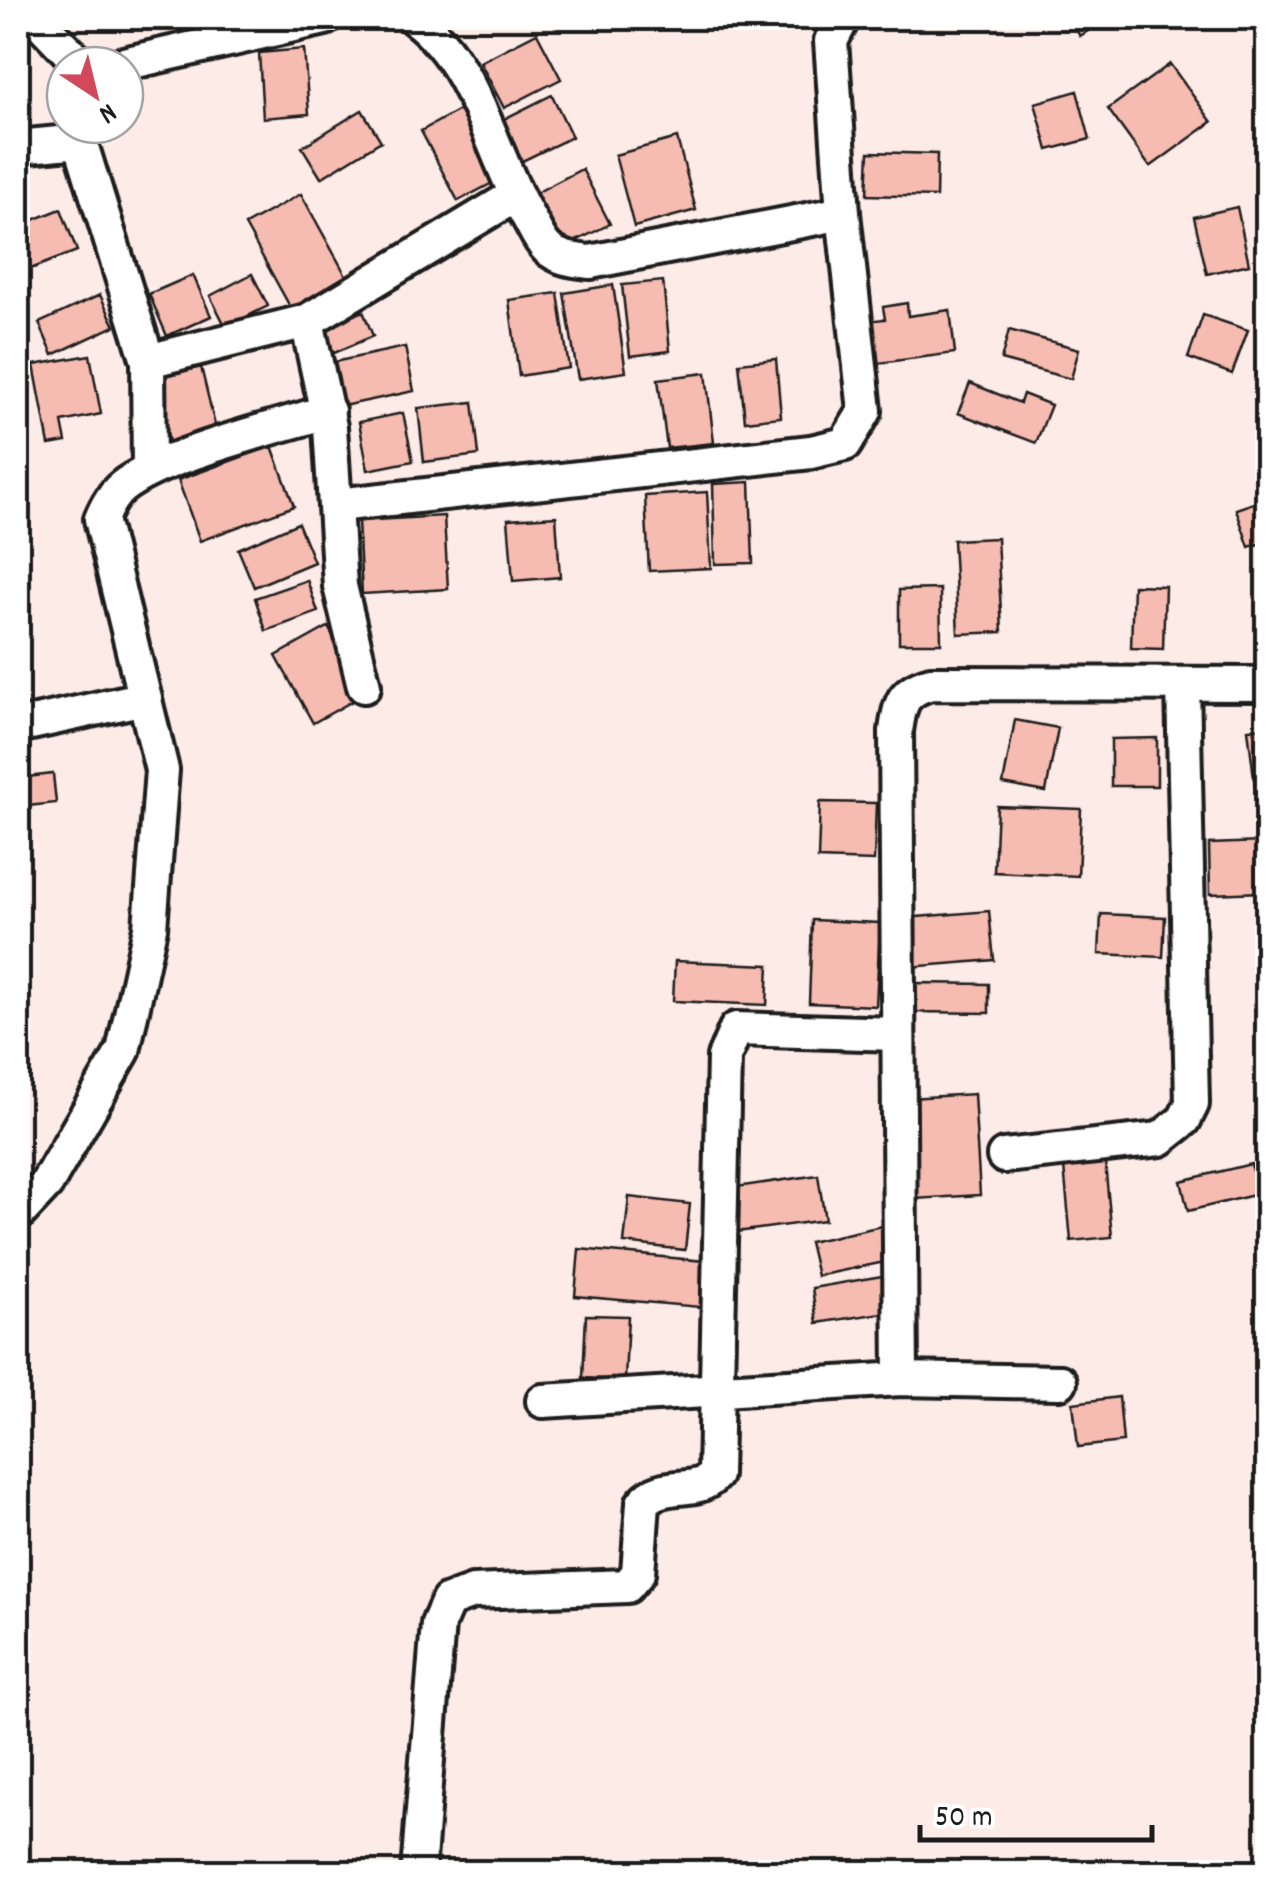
<svg xmlns="http://www.w3.org/2000/svg" width="1285" height="1890" font-family="Dekko,sans-serif">
<style>
.building{fill:#f7bcb1;stroke:#1c1c1c;stroke-width:2.5}
.lines{fill:none;stroke-linecap:round;stroke-linejoin:round}
.minor-casing{stroke:#1c1c1c;stroke-width:40}
.minor{stroke:#fff;stroke-width:32}
</style>
<rect width="100%" height="100%" fill="#fdebe8"/>
<filter id="ink" filterUnits="userSpaceOnUse"><feTurbulence type="fractalNoise" baseFrequency=".01" numOctaves="2"/><feDisplacementMap in="SourceGraphic" scale="20" xChannelSelector="R" yChannelSelector="G"/><feConvolveMatrix kernelMatrix="1 2 1 2 8 2 1 2 1" color-interpolation-filters="sRGB"/></filter>
<g filter="url(#ink)">
<g class="building">
<polygon points="1068,18 1108,18 1080,36"/>
<polygon points="537,33 561,79 504,108 480,62"/>
<polygon points="304,49 309,114 263,118 259,53"/>
<polygon points="1170,64 1212,122 1150,167 1108,109"/>
<polygon points="1077,91 1090,139 1048,150 1035,103"/>
<polygon points="552,95 572,137 516,164 496,123"/>
<polygon points="362,110 381,141 321,178 302,147"/>
<polygon points="459,110 496,181 458,201 421,131"/>
<polygon points="677,138 696,210 634,227 615,155"/>
<polygon points="869,152 937,154 936,197 867,195"/>
<polygon points="582,169 610,224 562,248 534,194"/>
<polygon points="301,194 349,281 293,312 245,225"/>
<polygon points="1237,207 1249,264 1207,274 1194,217"/>
<polygon points="61,209 77,251 28,270 18,242 18,226"/>
<polygon points="252,274 268,306 226,327 210,296"/>
<polygon points="193,275 211,316 167,336 149,294"/>
<polygon points="663,281 670,351 630,356 622,285"/>
<polygon points="613,285 626,372 578,379 564,293"/>
<polygon points="558,293 569,368 519,376 509,300"/>
<polygon points="100,295 115,326 53,355 39,323"/>
<polygon points="907,303 908,316 950,310 955,353 871,364 866,321 885,319 883,307"/>
<polygon points="363,311 373,336 325,357 314,333"/>
<polygon points="1203,315 1248,330 1232,374 1188,358"/>
<polygon points="1009,330 1079,349 1071,379 1001,360"/>
<polygon points="405,347 414,391 343,406 334,362"/>
<polygon points="90,355 101,414 62,422 66,442 49,445 34,365"/>
<polygon points="776,359 781,417 745,421 739,363"/>
<polygon points="201,367 220,446 173,458 153,379"/>
<polygon points="706,373 714,443 667,448 658,379"/>
<polygon points="970,383 1020,403 1023,394 1051,405 1036,443 958,413"/>
<polygon points="473,402 479,455 424,462 418,408"/>
<polygon points="403,413 413,461 368,470 359,422"/>
<polygon points="272,446 294,506 200,541 178,480"/>
<polygon points="750,482 753,563 715,564 713,484"/>
<polygon points="707,492 711,568 649,571 645,496"/>
<polygon points="1268,498 1268,541 1249,547 1236,509"/>
<polygon points="444,516 448,589 362,594 358,521"/>
<polygon points="556,516 560,577 513,581 508,519"/>
<polygon points="298,523 314,562 254,587 238,549"/>
<polygon points="997,538 1002,632 958,634 953,540"/>
<polygon points="307,580 318,612 266,631 255,598"/>
<polygon points="1133,585 1165,586 1163,649 1131,648"/>
<polygon points="940,589 941,643 899,643 899,590"/>
<polygon points="328,627 365,694 313,723 276,656"/>
<polygon points="1015,720 1058,728 1046,792 1003,784"/>
<polygon points="1268,727 1268,793 1256,794 1248,729"/>
<polygon points="1157,738 1157,786 1111,786 1111,739"/>
<polygon points="53,774 56,803 18,807 18,778"/>
<polygon points="820,802 876,803 874,861 818,859"/>
<polygon points="997,806 1081,809 1078,876 994,872"/>
<polygon points="1262,842 1263,892 1210,894 1209,844"/>
<polygon points="989,911 994,960 909,967 905,918"/>
<polygon points="1101,914 1165,917 1163,957 1099,954"/>
<polygon points="812,920 880,923 876,1006 809,1003"/>
<polygon points="675,961 769,965 767,1005 673,1001"/>
<polygon points="914,983 989,984 989,1013 914,1012"/>
<polygon points="974,1094 980,1195 915,1199 909,1098"/>
<polygon points="1104,1152 1112,1237 1071,1241 1063,1156"/>
<polygon points="1251,1164 1258,1194 1188,1211 1181,1181"/>
<polygon points="818,1175 825,1220 729,1233 723,1189"/>
<polygon points="629,1197 690,1204 685,1250 624,1243"/>
<polygon points="891,1224 899,1259 817,1276 809,1242"/>
<polygon points="579,1249 704,1261 700,1307 575,1296"/>
<polygon points="888,1275 894,1311 817,1323 812,1288"/>
<polygon points="586,1315 628,1316 625,1380 583,1378"/>
<polygon points="1119,1397 1123,1442 1078,1447 1073,1403"/>
</g>
<g class="lines">
<g class="minor-casing">
<g id="minor">
<polyline points="36,18 81,65"/>
<path d="M414,18C477,65 489,149 527,215C533,225 539,240 547,248C559,259 574,260 590,262L843,213"/>
<polyline points="119,65 325,18"/>
<polyline points="82,125 80,141 148,361 149,470"/>
<polyline points="18,147 80,141"/>
<polyline points="307,321 330,427 340,586 364,686"/>
<polyline points="148,361 307,321 516,195"/>
<polyline points="337,505 811,452 845,444 865,411 843,213 831,41 843,18"/>
<polyline points="18,726 145,698"/>
<polyline points="1004,1156 1160,1139 1184,1120 1192,1104 1183,684"/>
<path d="M18,1214L47,1183L123,1051L150,928L162,770L101,519C106,507 112,495 122,487C162,455 276,428 328,411"/>
<path d="M901,1379L896,731C900,703 902,691 931,683L1268,684"/>
<polyline points="543,1401 901,1379 1060,1382"/>
<path d="M418,1872L438,1624L448,1601L473,1592L627,1586L638,1573L643,1503C663,1478 696,1497 715,1475L724,1057L736,1029L897,1034"/>
</g>
</g>
<use href="#minor" class="minor"/>
</g>
</g>
<rect width="1285" height="1890" fill="none" stroke="#fff" stroke-width="60"/>
<rect x="30" y="30" width="1225" height="1830" fill="none" stroke="#1c1c1c" stroke-width="4" filter="url(#ink)"/>
<g transform="translate(95 95) rotate(145)"><circle r="48" fill="#ffffff" stroke="#a4a4a4" stroke-width="2.5"/>
<path d="M0-8L18 38L0 25L-18 38Z" fill="#d1495b"/>
<text y="-15" font-size="28" font-weight="bold" text-anchor="middle" fill="#1c1c1c">N</text>
</g>
<path d="M920 1825v15h232v-15" fill="none" stroke="#1c1c1c" stroke-width="5"/>
<text x="935" y="1825" font-size="30" fill="#1c1c1c" stroke="#ffffff" stroke-width="8" paint-order="stroke">50 m</text>
</svg>
